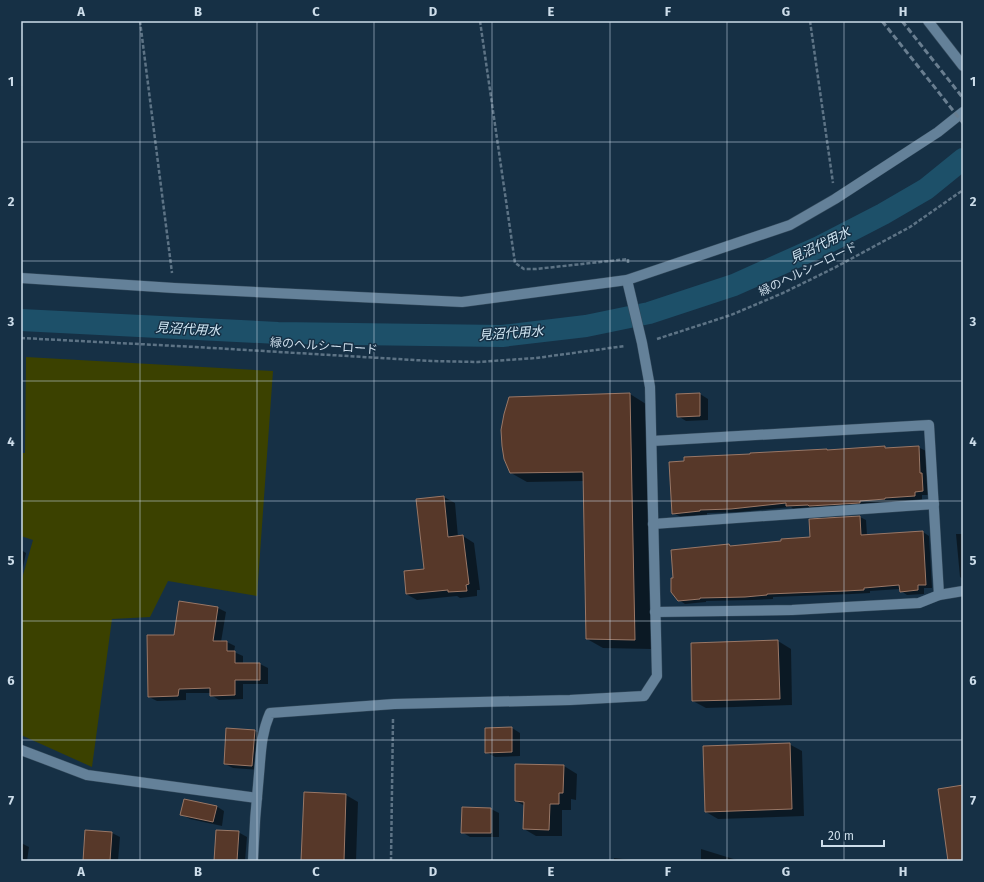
<svg xmlns="http://www.w3.org/2000/svg" width="984" height="882" font-family="'Fira Sans','Noto Sans JP',sans-serif">
<style>
.green{fill:#3b4100}
.shadow{fill:#0007}
.lines{fill:none;stroke-linecap:round;stroke-linejoin:round}
.canal{stroke:#1d5069;stroke-width:22}
.building{fill:#573829;stroke:#976}
.service-casing{stroke:#354b5d;stroke-width:11}
.minor-casing{stroke:#354b5d;stroke-width:11}
.path{stroke:#5d7385;stroke-width:2.5;stroke-dasharray:4 2;stroke-linecap:butt}
.service{stroke:#648199;stroke-width:10}
.minor{stroke:#648199;stroke-width:10}
.rail{stroke:#697e90;stroke-width:3;stroke-dasharray:6 3;stroke-linecap:butt}
.grid{fill:none;stroke:#cdddea;stroke-width:1;stroke-opacity:0.55}
.labels{text-anchor:middle;dominant-baseline:central;stroke-width:3;stroke-linejoin:round;paint-order:stroke}
.street-label{font-size:12px;fill:#cdddea;stroke:#163045}
.water-label{font-size:13px;font-style:italic;fill:#d2e8f5;stroke:#163045}
.neatline{fill:none;stroke:#cdddea;stroke-width:1.5}
.grid-label{font-size:13px;text-anchor:middle;font-weight:bold;fill:#cdddea}
</style>
<rect width="100%" height="100%" fill="#163045"/>
<polygon class="green" points="26,357 273,371 257,596 168,581 150,617 112,619 92,767 21,735 21,582 33,540 21,536 21,453 25,453"/>
<g class="shadow">
<polygon points="21,388 22,389 21,418"/>
<polygon points="630,394 646,404 651,649 603,648 587,639 584,481 527,482 511,473"/>
<polygon points="700,394 708,399 708,420 686,421 678,416"/>
<polygon points="885,447 889,449 918,447 926,451 930,495 922,495 922,500 892,502 892,503 795,510 791,507 739,512 707,513 707,515 681,517 673,513 828,451"/>
<polygon points="444,497 455,503 458,537 463,536 474,543 480,590 477,590 477,596 460,598 457,596 417,600 406,594 425,570"/>
<polygon points="860,517 866,520 867,535 923,532 929,536 932,588 924,588 924,594 907,595 901,591 900,589 870,591 870,593 852,594 773,597 773,599 752,600 706,601 706,602 685,604 679,600 729,545 732,547 811,538"/>
<polygon points="956,534 963,534 963,579 960,577"/>
<polygon points="21,550 26,553 21,577"/>
<polygon points="218,608 226,612 221,642 227,642 235,646 234,652 243,656 243,664 260,664 268,668 268,684 243,684 243,699 219,700 211,695 211,693 186,693 186,700 157,701 149,697 175,636"/>
<polygon points="778,641 791,649 792,705 706,708 693,701 692,644"/>
<polygon points="512,728 520,733 520,756 495,757 486,752"/>
<polygon points="255,731 263,735 260,770 233,768 225,764"/>
<polygon points="789,744 802,751 804,816 718,819 706,812"/>
<polygon points="516,765 564,766 577,774 576,800 571,799 571,810 562,810 562,836 536,836 524,829 525,806 516,801"/>
<polygon points="346,795 358,802 356,861 302,861"/>
<polygon points="216,806 224,811 222,826 190,819 181,814"/>
<polygon points="463,808 491,809 499,813 499,837 470,837 462,832"/>
<polygon points="238,832 247,837 245,861 215,861"/>
<polygon points="112,833 120,837 118,861 84,861"/>
<polygon points="21,843 29,847 27,861 21,861"/>
<polygon points="701,849 740,861 701,861"/>
<polygon points="614,858 640,861 614,861"/>
</g>
<g class="lines">
<polyline class="canal" points="21,320 278,333 502,336 586,326 649,313 734,285 819,247 883,214 926,189 963,159"/>
</g>
<g class="building">
<polygon points="630,393 635,640 586,639 583,472 510,473 504,459 502,446 501,430 504,414 509,397"/>
<polygon points="700,393 700,416 677,417 676,394"/>
<polygon points="885,446 885,448 919,446 920,473 922,473 923,491 915,492 915,496 885,498 885,499 860,501 860,503 809,506 808,505 786,506 786,503 731,509 700,510 700,511 672,514 669,462 684,461 684,457 750,454 750,453 827,449 827,450"/>
<polygon points="444,496 448,537 463,535 469,584 466,585 467,591 448,592 448,590 406,594 404,571 424,569 416,499"/>
<polygon points="860,516 861,535 923,531 926,585 918,585 918,590 900,592 899,585 864,588 864,590 845,591 767,594 767,595 745,597 700,598 700,599 678,601 671,592 671,578 673,578 671,550 729,544 730,546 781,541 781,539 810,537 809,519"/>
<polygon points="179,601 218,607 213,641 227,641 227,651 235,651 235,663 260,663 260,680 235,680 235,695 210,696 210,688 179,689 178,696 148,697 147,635 174,635"/>
<polygon points="778,640 780,699 692,701 691,643"/>
<polygon points="512,727 512,752 485,753 485,728"/>
<polygon points="226,728 255,730 252,766 224,764"/>
<polygon points="790,743 792,809 705,812 703,746"/>
<polygon points="515,764 564,765 563,793 559,793 559,804 550,804 549,830 523,829 524,802 515,801"/>
<polygon points="963,785 963,861 948,861 938,789"/>
<polygon points="304,792 346,794 344,861 301,861"/>
<polygon points="184,799 217,806 213,822 180,815"/>
<polygon points="462,807 491,808 491,833 461,833"/>
<polygon points="85,830 112,832 110,861 83,861"/>
<polygon points="216,830 239,831 237,861 214,861"/>
</g>
<g class="lines">
<g class="service-casing">
<polyline id="service" points="21,278 174,288 462,302 627,280 790,225 835,199 938,132 963,112"/>
</g>
<g class="minor-casing">
<g id="minor">
<polyline points="928,21 963,66"/>
<polyline points="652,441 929,425 939,595"/>
<polyline points="653,524 934,504"/>
<polyline points="655,612 792,610 919,603 939,595 963,591"/>
<polyline points="21,750 87,775 257,798"/>
<path d="M253,861C254,832 256,803 259,774C261,752 261,734 270,713L394,704L570,700L644,696L657,676L650,387L642,343L627,280"/>
</g>
</g>
<g class="path">
<polyline points="140,21 172,273"/>
<polyline points="480,21 515,263 524,269 536,269 628,259 628,264"/>
<polyline points="810,21 833,183"/>
<polyline points="21,338 196,347 431,361 478,362 536,358 625,346"/>
<polyline points="657,339 731,315 783,293 834,268 910,227 963,190"/>
<polyline points="391,861 393,719"/>
</g>
<use href="#service" class="service"/>
<use href="#minor" class="minor"/>
<g class="rail">
<polyline points="882,21 963,123"/>
<polyline points="902,21 963,98"/>
</g>
</g>
<path class="grid" d="M140,21V861M257,21V861M374,21V861M492,21V861M610,21V861M727,21V861M844,21V861M21,142H963M21,261H963M21,381H963M21,501H963M21,621H963M21,740H963"/>
<g class="labels">
<g class="street-label">
<text transform="translate(808 269) rotate(-26)">緑のヘルシーロード</text>
<text transform="translate(324 346) rotate(4)">緑のヘルシーロード</text>
</g>
<g class="water-label">
<text transform="translate(820 245) rotate(-26)">見沼代用水</text>
<text transform="translate(188 329) rotate(3)">見沼代用水</text>
<text transform="translate(511 333) rotate(-4)">見沼代用水</text>
</g>
</g>
<rect width="984" height="882" fill="none" stroke="#163045" stroke-width="44"/>
<path d="M822 840v6h62v-6" fill="none" stroke="#cdddea" stroke-width="2"/>
<text x="828" y="840" font-size="12" fill="#cdddea" stroke="#163045" stroke-width="3" paint-order="stroke">20 m</text>
<rect x="22" y="22" width="940" height="838" class="neatline"/>
<g class="grid-label">
<text x="81" y="16">A</text>
<text x="198" y="16">B</text>
<text x="316" y="16">C</text>
<text x="433" y="16">D</text>
<text x="551" y="16">E</text>
<text x="668" y="16">F</text>
<text x="786" y="16">G</text>
<text x="903" y="16">H</text>
<text x="11" y="86">1</text>
<text x="973" y="86">1</text>
<text x="11" y="206">2</text>
<text x="973" y="206">2</text>
<text x="11" y="326">3</text>
<text x="973" y="326">3</text>
<text x="11" y="446">4</text>
<text x="973" y="446">4</text>
<text x="11" y="565">5</text>
<text x="973" y="565">5</text>
<text x="11" y="685">6</text>
<text x="973" y="685">6</text>
<text x="11" y="805">7</text>
<text x="973" y="805">7</text>
<text x="81" y="876">A</text>
<text x="198" y="876">B</text>
<text x="316" y="876">C</text>
<text x="433" y="876">D</text>
<text x="551" y="876">E</text>
<text x="668" y="876">F</text>
<text x="786" y="876">G</text>
<text x="903" y="876">H</text>
</g>
</svg>
